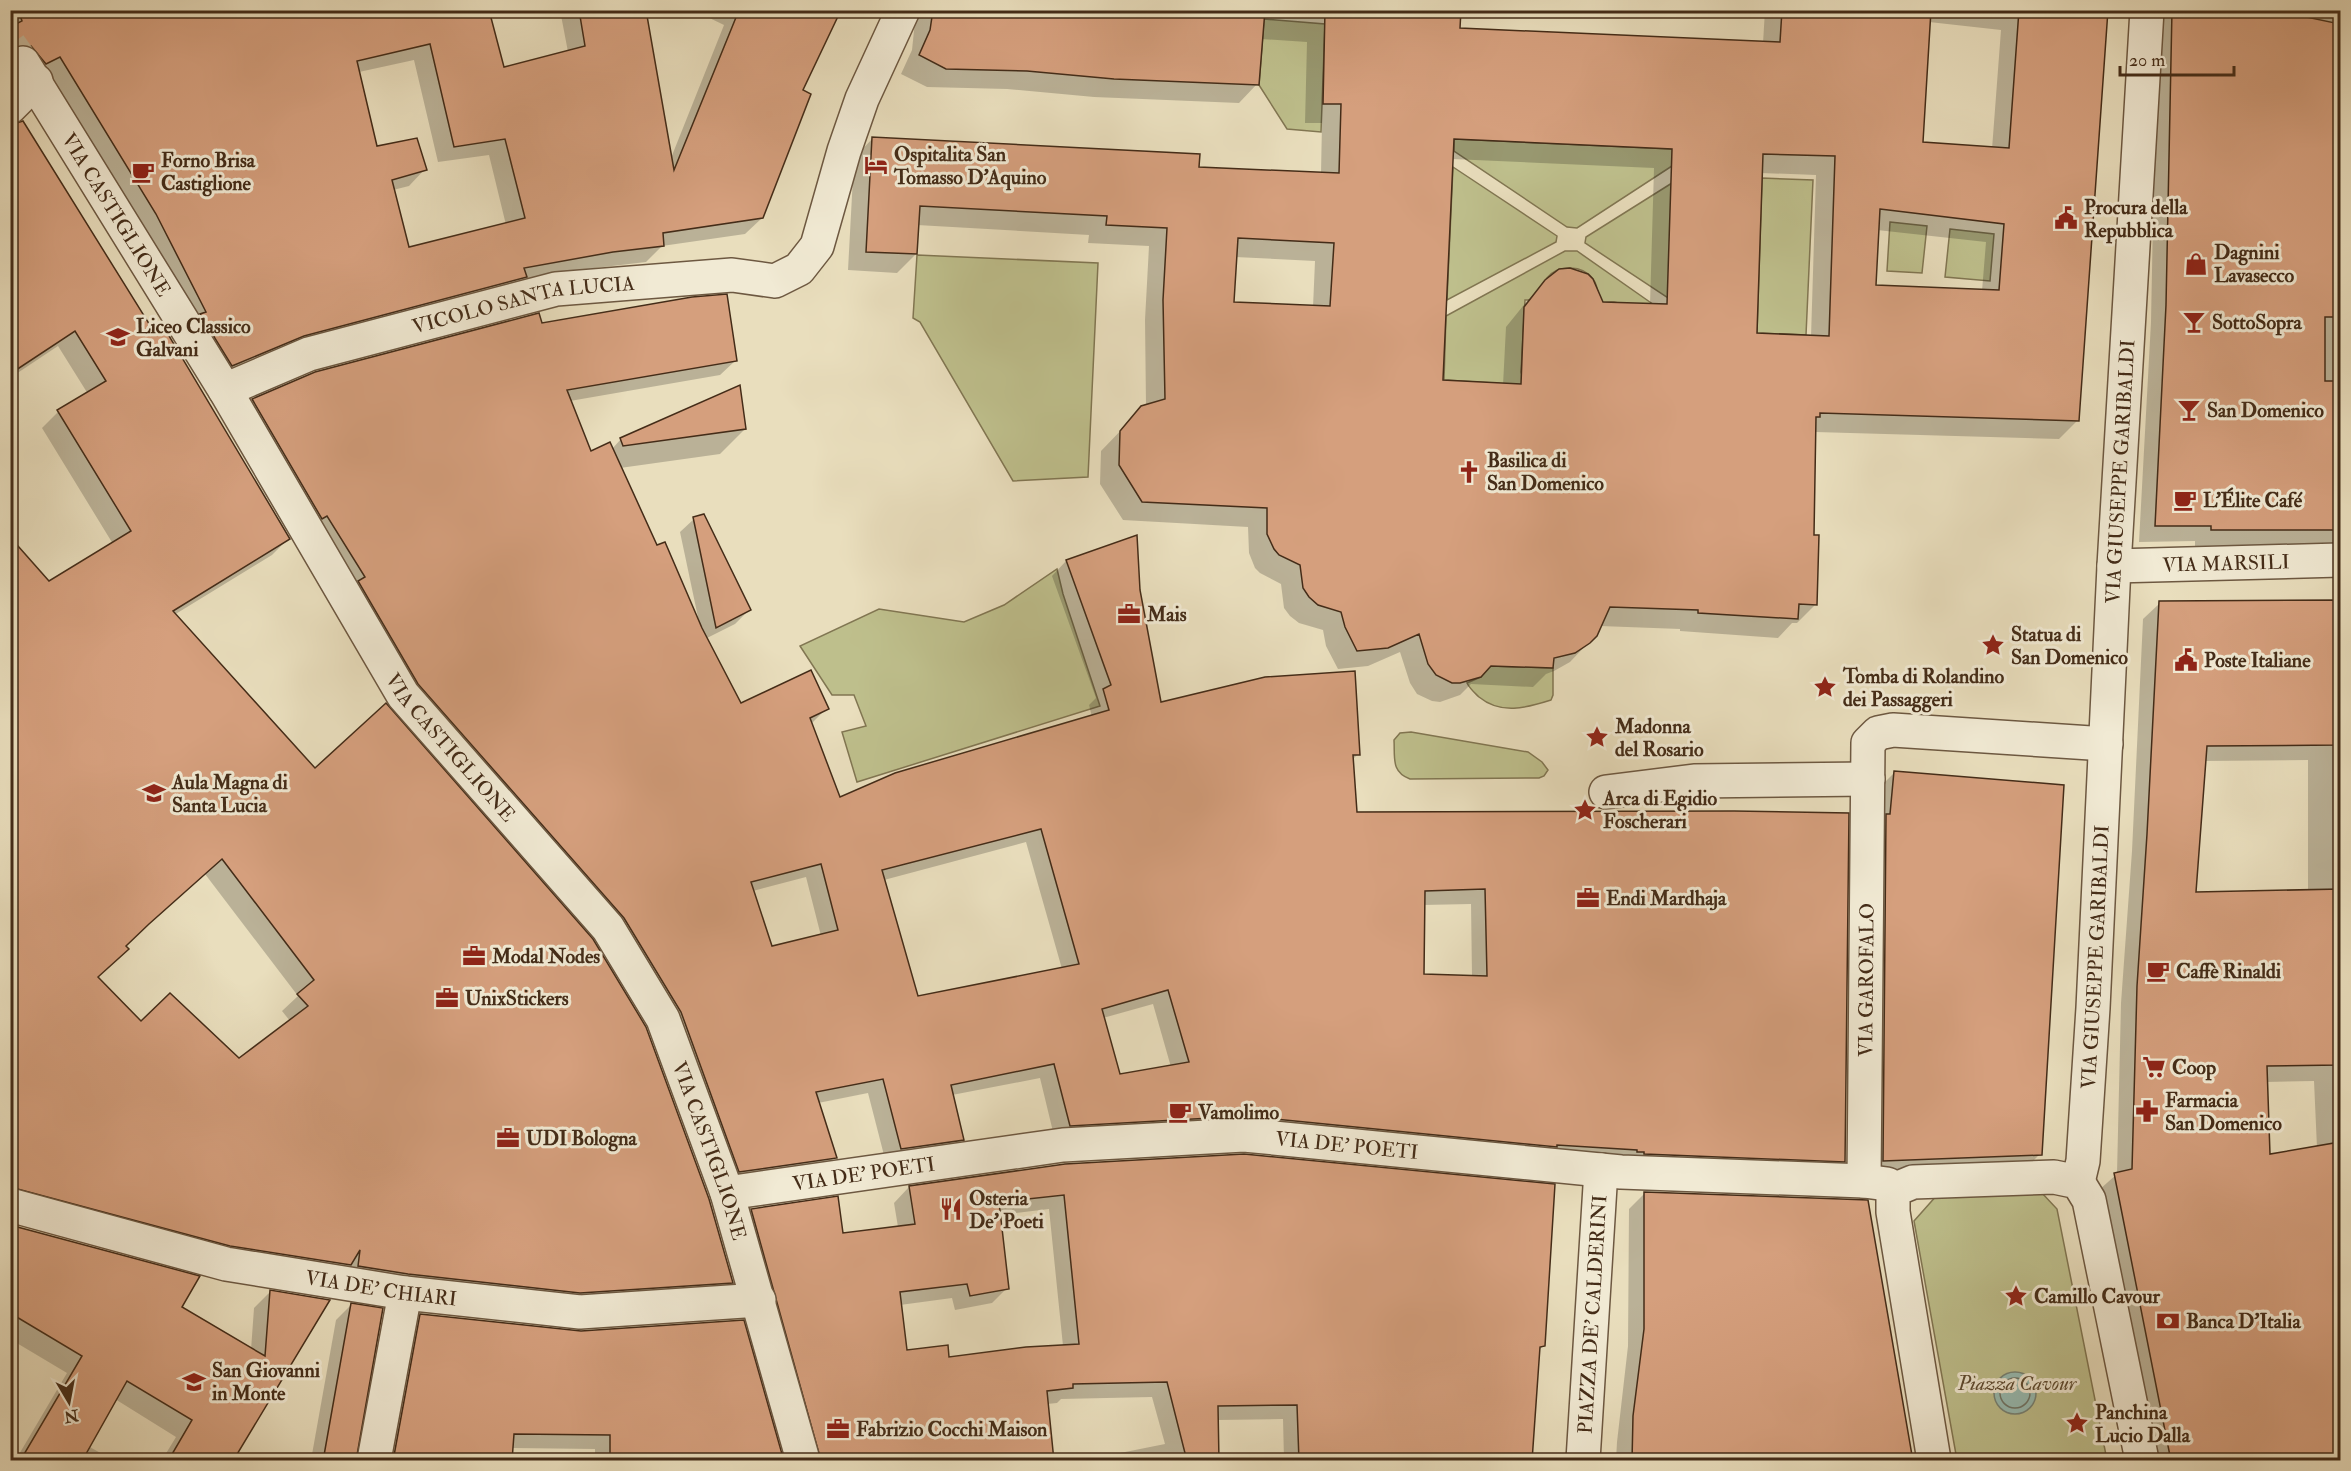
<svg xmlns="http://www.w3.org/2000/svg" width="2351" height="1471" font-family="'IM FELL Double Pica',serif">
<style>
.green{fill:#bebf8c;stroke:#817652;stroke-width:1.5}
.water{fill:#97bcb3;stroke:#768275;stroke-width:1.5}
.shadow{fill:#0003;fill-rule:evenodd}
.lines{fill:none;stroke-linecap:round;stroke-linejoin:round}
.shore{stroke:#6e7466;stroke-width:1.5}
.building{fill:#d59f7d;stroke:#442c18;stroke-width:1.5;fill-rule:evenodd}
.minor-tunnel{stroke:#c8ba9c;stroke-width:33;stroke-dasharray:33 16;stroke-linecap:butt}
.minor-casing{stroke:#6d5841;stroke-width:36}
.minor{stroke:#f1ead4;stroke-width:33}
.labels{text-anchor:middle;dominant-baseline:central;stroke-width:6;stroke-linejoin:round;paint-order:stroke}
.poi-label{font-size:20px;font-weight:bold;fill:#442c18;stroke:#f1ead4;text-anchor:start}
.street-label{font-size:20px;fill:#442c18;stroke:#f1ead4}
.park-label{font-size:20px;font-style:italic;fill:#5c492f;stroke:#f1ead4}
</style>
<rect width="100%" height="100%" fill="#e9debd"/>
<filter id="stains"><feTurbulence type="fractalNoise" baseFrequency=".00333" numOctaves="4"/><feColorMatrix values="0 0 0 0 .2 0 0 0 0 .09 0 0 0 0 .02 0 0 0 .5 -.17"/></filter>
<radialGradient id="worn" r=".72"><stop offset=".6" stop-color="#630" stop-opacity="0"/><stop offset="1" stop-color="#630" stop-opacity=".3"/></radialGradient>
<g class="green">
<polygon points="1264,19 1325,24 1321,132 1287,129 1259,85"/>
<polygon points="1454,139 1673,149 1672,166 1577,228 1567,227 1454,151"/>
<polygon points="1453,167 1557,236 1556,242 1447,300"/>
<polygon points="1762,178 1813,180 1806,335 1757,333"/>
<polygon points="1672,183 1668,298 1585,243 1586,237"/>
<polygon points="1890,222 1927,226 1922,273 1887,271"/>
<polygon points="1950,229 1994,234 1990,281 1945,277"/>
<path d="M1565,251H1577L1667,314L1614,302H1599C1598,294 1598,285 1593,279C1583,265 1558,264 1547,278C1543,284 1542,293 1540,300H1525L1521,372L1525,385L1444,380L1446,316Z"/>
<polygon points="917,255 1098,263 1088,477 1013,481 920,322 913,318"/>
<polygon points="1057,569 1063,594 1100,706 857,782 842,732 866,726 854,695 832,695 800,646 879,609 964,622 1004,605"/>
<path d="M1489,666L1553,668V695L1551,700C1526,708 1501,715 1479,697C1474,692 1470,689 1467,683L1481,677Z"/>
<path d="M1411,732L1528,752L1542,762L1548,770L1544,776L1539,778L1410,779C1391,772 1395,758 1394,740L1400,733Z"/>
<polygon points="2041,1192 2057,1209 2107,1460 1957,1460 1914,1221 1938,1194"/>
</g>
<circle class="water" cx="2015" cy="1393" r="21"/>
<g class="shadow">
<path d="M10,10H488L503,69L568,52L560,10H645L671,158L724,25L693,10H839L801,91L762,218L745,234L662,246L646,262L595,268L521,281L509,293L216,382L10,61ZM414,60L438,162L489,155L506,225L408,249L393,190L409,186L425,169L376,148L359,72Z"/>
<path d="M926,10H1459V29L1763,43L1765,10H2106L2078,420L2059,439L1815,432L1812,537L1816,604L1797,623H1792L1778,638L1680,631V629L1600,626L1589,642L1570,662L1554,671L1546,674L1533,687L1471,684L1460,695L1440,702L1432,701L1417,694L1410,683L1400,652L1368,666L1338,669L1326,646L1323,630L1299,623L1290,616L1284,608L1281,584L1260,573L1255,568L1249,553L1248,527L1123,520L1100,484L1101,451L1128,423H1126L1142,407L1146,406L1145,320L1149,246L1088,243L1089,235L917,225L916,254L897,273L848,270L854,158L872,139L1198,168L1321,173L1322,123H1305L1307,42L1261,39L1257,84L1239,103L1094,97L1007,89L927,87L901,74L912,50L915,21ZM1929,22L2001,30L1992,149L1921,144ZM1452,159L1654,168L1650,305L1602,303L1546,281L1527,301L1506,327L1503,385L1442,382ZM1761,173L1816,175L1811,337L1755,334ZM1877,230L1986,242L1982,291L1874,286ZM1235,257L1315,261L1313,307L1233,303Z"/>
<polygon points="2157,10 2340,10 2340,545 2195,546 2195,541 2139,542 2151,322"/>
<path d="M10,127L150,328L288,539L272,555L174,615L731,1283L715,1299L563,1309L390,1290L10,1206V539L49,583L113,544L42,428L58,412L88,394L58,346L10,378ZM205,874L298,996L282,1011L290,1021L239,1060L141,1023L97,978L124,947Z"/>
<path d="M541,325L735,361L720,375L570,401L590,453L612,449L621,439L745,429L720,454L620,468L656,547L699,622L680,532L694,519L749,610L735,624L705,639L740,705L827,708L811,724L840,799L1092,717L1089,705L1096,698L1052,576L1066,561L1136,537L1138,591L1160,704L1358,754L1352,760L1356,813H1734L1844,1161L1829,1176L1055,1140L1040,1078L952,1095L962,1140L947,1155L886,1163L868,1093L818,1103L835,1157L820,1172L725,1186L666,1027L404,699L238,415L253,400ZM1026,842L1062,969L917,998L884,880ZM806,877L821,936L771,948L753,891ZM1471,904L1472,977L1422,976L1423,905ZM1153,1004L1171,1067L1119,1075L1103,1018Z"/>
<path d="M2340,601V1460H2152L2099,1190L2117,1174L2121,1003L2132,851L2143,619L2160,603ZM2308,760V891L2194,894L2204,761ZM2314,1081L2317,1148L2269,1156L2266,1082Z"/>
<polygon points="1895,772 2040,1154 2021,1173 1864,1180 1875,792"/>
<path d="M1065,1165L1543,1346L1538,1351L1531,1460H1284L1283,1419L1217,1420V1460H1085L1165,1444L1152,1397L1061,1399L1057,1403L1047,1404L1052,1460H803L736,1225L752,1210L841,1234L898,1227L894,1203L909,1187ZM1049,1209L1063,1346L948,1359L906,1352L900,1305L952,1298L955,1310L992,1303L1007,1288L999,1215Z"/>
<polygon points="1645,1193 1912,1460 1616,1460 1617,1442 1628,1346 1629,1209"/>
<polygon points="10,1226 180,1307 251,1350 254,1308 270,1292 328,1301 231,1460 162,1460 176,1437 115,1399 88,1446 113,1460 10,1460 10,1452 18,1456 67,1373 10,1339"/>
<polygon points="351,1305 354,1460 311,1460 336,1320"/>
<polygon points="421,1315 782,1460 595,1460 595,1449 512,1448 511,1460 381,1460 406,1330"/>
</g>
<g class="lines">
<circle class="shore" cx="2015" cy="1393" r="15"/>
</g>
<g class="building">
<path d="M18,10H489L504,67L585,46L579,10H646L674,170L739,10H841L803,90L811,94L763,218L663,233L664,246L613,252L524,268L527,277L304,336L232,366L200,314L206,312L156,214L60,57L46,64L31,46L22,44L10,50V27L22,21ZM430,44L454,147L505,139L525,218L409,247L392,180L427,170L417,138L377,146L357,61Z"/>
<polygon points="933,10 1265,10 1259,85 1114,79 1027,71 946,69 919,55 930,30"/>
<path d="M1325,10H1461L1460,28L1780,42L1782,10H1931L1923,142L2009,148L2019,10H2108L2079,421L1820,413V417H1816L1814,535H1819L1817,605L1799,604L1798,619L1698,613V610L1610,607L1597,636L1590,643L1575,653L1554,658L1553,668L1491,666L1481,677L1460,683H1452L1436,675L1428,664L1419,634L1388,648L1357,651L1345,627L1341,612L1318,605L1309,597L1303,588L1300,565L1279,555L1274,549L1267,534V508L1142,502L1119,465L1120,431L1141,406L1165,399L1163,300L1167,228L1106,225L1107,216L920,206L917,254L866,252L872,137L1200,154L1199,167L1339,173L1341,104H1323ZM1454,139L1672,149L1667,304L1603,302L1593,279L1588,274L1570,268L1559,269L1545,280L1524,307L1521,384L1443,380ZM1763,154L1835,156L1829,336L1757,333ZM1880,209L2004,224L1999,290L1876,285ZM1238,238L1334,243L1330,306L1234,302Z"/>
<polygon points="2172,10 2273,10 2340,24 2340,317 2325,317 2325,381 2340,381 2340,530 2211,530 2211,526 2155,526 2166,305"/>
<path d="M23,121L151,327L162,324L290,539L173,611L315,768L386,703L593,939L646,1027L709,1199L733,1283L580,1293L408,1274L358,1266L360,1250L351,1265L230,1246L10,1187V537L49,581L131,531L57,410L106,381L75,331L10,374V125ZM222,859L314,980L297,994L308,1006L239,1058L170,993L141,1021L98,977L129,949L126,946L149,924Z"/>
<path d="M727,294L737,361L567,390L591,451L610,442L657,545L665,542L702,628L741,703L811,670L829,709L810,718L840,797L895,773L1109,710L1103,689L1111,685L1066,560L1137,535L1140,590L1161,702L1265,677L1355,671L1360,755H1353L1357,812L1734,811L1849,813L1845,1162L1644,1154V1152H1637V1150L1557,1145V1147L1246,1116L1070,1126L1054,1064L951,1085L964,1140L901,1149L883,1079L816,1092L837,1158L739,1172L681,1012L624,918L418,684L358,581L365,577L327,516L322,519L252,399L315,372L539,313L542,323L692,297ZM1041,829L1079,964L918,996L882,870ZM821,864L838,930L772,946L751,882ZM1485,889L1487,976L1424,974L1425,891ZM1168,990L1189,1062L1120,1074L1102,1009Z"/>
<polygon points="740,385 746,429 623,446 620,438"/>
<polygon points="704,514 751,610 716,628 693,517"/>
<polygon points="2340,600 2340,745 2207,746 2196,892 2340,889 2340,1065 2267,1066 2270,1154 2340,1142 2340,1461 2171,1461 2114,1173 2132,1169 2137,986 2147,834 2159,601"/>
<polygon points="1894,771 2064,785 2042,1155 1883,1161 1886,814 1890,814"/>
<path d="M1244,1154L1555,1184L1545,1346L1540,1347L1532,1461H1299L1297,1405L1218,1406L1219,1461H1187L1167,1382L1073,1384V1388L1047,1391L1054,1461H821L751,1209L838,1196L843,1233L915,1224L909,1186L1065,1164ZM1064,1195L1079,1344L1026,1347L949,1357L948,1345L907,1350L900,1292L967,1284L970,1296L1009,1289L999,1202Z"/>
<polygon points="1644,1192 1868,1200 1913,1461 1632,1461 1633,1416 1644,1329"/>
<polygon points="10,1225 200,1276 182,1307 265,1356 270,1290 330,1300 233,1461 168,1461 192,1420 127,1381 82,1461 20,1461 82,1356 10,1313"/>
<polygon points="351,1303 383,1308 356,1461 323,1461"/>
<polygon points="420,1314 581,1331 744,1320 784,1461 610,1461 610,1435 514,1434 512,1461 393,1461"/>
</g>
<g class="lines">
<polyline class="minor-tunnel" points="10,45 23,63"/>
<g class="minor-casing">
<g id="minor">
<path id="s1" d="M23,63L225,390L403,695L608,928L663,1019L727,1193L803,1460"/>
<polyline points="10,107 36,81"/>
<path id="s2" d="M225,390L309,354L556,289L732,275L775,281L799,269L817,246L844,151L862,99L903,10"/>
<path id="s3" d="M2114,566L2340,560"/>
<polyline points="1606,792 1694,781 1868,779"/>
<path id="s4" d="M1864,1181L1868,743L1878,733L1893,730L2106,744"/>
<path id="s5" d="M2078,1182L2083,1161L2093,1008L2114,566L2147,10"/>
<path id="s6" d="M727,1193L1063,1145L1244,1135L1621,1172L1864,1181L1887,1184L1896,1189"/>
<path id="s7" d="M10,1205L226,1264L405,1293L580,1312L759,1300"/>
<polyline points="374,1460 405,1293"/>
<path id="s8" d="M1583,1460L1601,1170"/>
<polyline points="1934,1460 1893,1212 1893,1198 1896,1189 1913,1182 2054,1177 2078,1182 2089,1200 2142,1460"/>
</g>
</g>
<use href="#minor" class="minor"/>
</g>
<defs>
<g id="hotel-bare" transform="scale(1.8)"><path d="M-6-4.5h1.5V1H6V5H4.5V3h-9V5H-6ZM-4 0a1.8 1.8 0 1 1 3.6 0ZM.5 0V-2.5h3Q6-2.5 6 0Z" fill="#8f2418" stroke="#f1ead4" stroke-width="2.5" paint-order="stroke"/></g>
<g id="cafe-bare" transform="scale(1.8)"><path d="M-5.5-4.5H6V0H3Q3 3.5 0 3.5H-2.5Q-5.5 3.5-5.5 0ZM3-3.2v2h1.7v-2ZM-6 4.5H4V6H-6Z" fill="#8f2418" stroke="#f1ead4" stroke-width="2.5" paint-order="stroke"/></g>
<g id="civic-bare" transform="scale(1.8)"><path d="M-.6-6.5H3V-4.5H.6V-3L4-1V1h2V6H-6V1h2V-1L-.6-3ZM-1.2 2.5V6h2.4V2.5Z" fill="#8f2418" stroke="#f1ead4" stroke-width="2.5" paint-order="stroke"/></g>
<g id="shop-bare" transform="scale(1.8)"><path d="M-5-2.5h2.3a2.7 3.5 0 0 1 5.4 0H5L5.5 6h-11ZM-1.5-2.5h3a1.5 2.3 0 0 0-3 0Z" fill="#8f2418" stroke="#f1ead4" stroke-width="2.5" paint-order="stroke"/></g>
<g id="bar-bare" transform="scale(1.8)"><path d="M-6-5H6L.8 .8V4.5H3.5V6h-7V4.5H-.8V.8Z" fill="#8f2418" stroke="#f1ead4" stroke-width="2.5" paint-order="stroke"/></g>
<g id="school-bare" transform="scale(1.8)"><path d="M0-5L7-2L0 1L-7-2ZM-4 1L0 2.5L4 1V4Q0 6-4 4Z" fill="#8f2418" stroke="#f1ead4" stroke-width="2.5" paint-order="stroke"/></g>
<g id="church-bare" transform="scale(1.8)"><path d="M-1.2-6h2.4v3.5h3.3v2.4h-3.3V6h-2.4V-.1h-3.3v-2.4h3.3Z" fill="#8f2418" stroke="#f1ead4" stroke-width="2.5" paint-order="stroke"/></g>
<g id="office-bare" transform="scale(1.8)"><path d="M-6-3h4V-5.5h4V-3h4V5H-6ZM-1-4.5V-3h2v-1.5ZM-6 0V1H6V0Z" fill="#8f2418" stroke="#f1ead4" stroke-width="2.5" paint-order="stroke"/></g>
<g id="sight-bare" transform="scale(1.8)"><path d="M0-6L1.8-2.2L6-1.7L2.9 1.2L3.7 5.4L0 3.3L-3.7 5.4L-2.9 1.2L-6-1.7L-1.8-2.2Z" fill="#8f2418" stroke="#f1ead4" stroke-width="2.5" paint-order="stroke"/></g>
<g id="university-bare" transform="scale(1.8)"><path d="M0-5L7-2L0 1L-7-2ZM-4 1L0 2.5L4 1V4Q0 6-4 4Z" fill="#8f2418" stroke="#f1ead4" stroke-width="2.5" paint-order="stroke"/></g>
<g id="supermarket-bare" transform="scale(1.8)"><path d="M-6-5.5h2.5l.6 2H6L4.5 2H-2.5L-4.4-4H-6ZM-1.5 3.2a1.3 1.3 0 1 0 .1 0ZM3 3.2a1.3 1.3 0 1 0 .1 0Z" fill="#8f2418" stroke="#f1ead4" stroke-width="2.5" paint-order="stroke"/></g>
<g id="pharmacy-bare" transform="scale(1.8)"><path d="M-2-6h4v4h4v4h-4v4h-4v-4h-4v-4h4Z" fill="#8f2418" stroke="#f1ead4" stroke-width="2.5" paint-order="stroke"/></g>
<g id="restaurant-bare" transform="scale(1.8)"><path d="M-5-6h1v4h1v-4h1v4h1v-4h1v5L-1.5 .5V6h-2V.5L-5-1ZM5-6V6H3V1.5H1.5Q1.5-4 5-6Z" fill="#8f2418" stroke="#f1ead4" stroke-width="2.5" paint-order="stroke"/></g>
<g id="bank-bare" transform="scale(1.8)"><path d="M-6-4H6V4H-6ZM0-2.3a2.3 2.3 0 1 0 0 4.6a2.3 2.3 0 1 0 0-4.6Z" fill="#8f2418" stroke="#f1ead4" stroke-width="2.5" paint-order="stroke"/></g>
</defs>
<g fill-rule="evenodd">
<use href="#hotel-bare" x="876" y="165"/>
<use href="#cafe-bare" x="143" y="172"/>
<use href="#civic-bare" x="2066" y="218"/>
<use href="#shop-bare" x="2196" y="264"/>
<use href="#bar-bare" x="2194" y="322"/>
<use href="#school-bare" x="118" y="337"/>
<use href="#bar-bare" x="2189" y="410"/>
<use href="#church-bare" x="1469" y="472"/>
<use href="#cafe-bare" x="2185" y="500"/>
<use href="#office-bare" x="1129" y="614"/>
<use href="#sight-bare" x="1993" y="645"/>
<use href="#civic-bare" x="2186" y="660"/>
<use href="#sight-bare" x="1825" y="687"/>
<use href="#sight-bare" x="1597" y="737"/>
<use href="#university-bare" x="154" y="793"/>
<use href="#sight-bare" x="1585" y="810"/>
<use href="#office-bare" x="1588" y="898"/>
<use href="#office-bare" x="474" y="956"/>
<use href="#cafe-bare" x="2158" y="971"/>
<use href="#office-bare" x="447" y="998"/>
<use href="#supermarket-bare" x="2154" y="1067"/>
<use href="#pharmacy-bare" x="2147" y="1111"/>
<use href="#cafe-bare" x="1180" y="1112"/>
<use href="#office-bare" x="508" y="1138"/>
<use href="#restaurant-bare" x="951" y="1209"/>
<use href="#sight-bare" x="2016" y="1296"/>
<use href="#bank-bare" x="2168" y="1321"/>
<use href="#university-bare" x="194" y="1382"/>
<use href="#sight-bare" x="2077" y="1423"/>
<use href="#office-bare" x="838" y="1429"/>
</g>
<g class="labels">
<g class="poi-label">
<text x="894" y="154">Ospitalita San<tspan x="894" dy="23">Tomasso D'Aquino</tspan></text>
<text x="161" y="160">Forno Brisa<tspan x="161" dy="23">Castiglione</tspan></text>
<text x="2084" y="207">Procura della<tspan x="2084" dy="23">Repubblica</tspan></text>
<text x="2214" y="252">Dagnini<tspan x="2214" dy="23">Lavasecco</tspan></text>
<text x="2212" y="322">SottoSopra</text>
<text x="136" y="326">Liceo Classico<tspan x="136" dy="23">Galvani</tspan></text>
<text x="2207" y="410">San Domenico</text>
<text x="1487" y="460">Basilica di<tspan x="1487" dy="23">San Domenico</tspan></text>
<text x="2203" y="500">L'Élite Café</text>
<text x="1147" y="614">Mais</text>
<text x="2011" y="634">Statua di<tspan x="2011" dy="23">San Domenico</tspan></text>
<text x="2204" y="660">Poste Italiane</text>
<text x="1843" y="676">Tomba di Rolandino<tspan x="1843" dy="23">dei Passaggeri</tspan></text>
<text x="1615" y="726">Madonna<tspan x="1615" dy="23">del Rosario</tspan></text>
<text x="172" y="782">Aula Magna di<tspan x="172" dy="23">Santa Lucia</tspan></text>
<text x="1603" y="798">Arca di Egidio<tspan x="1603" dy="23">Foscherari</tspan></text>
<text x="1606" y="898">Endi Mardhaja</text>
<text x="492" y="956">Modal Nodes</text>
<text x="2176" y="971">Caffè Rinaldi</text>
<text x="465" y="998">UnixStickers</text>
<text x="2172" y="1067">Coop</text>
<text x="2165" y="1100">Farmacia<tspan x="2165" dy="23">San Domenico</tspan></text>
<text x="1198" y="1112">Vamolimo</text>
<text x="526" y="1138">UDI Bologna</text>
<text x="969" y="1198">Osteria<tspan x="969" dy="23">De’ Poeti</tspan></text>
<text x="2034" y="1296">Camillo Cavour</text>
<text x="2186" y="1321">Banca D'Italia</text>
<text x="212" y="1370">San Giovanni<tspan x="212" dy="23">in Monte</tspan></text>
<text x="2095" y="1412">Panchina<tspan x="2095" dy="23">Lucio Dalla</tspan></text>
<text x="856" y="1429">Fabrizio Cocchi Maison</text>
</g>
<g class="street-label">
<text stroke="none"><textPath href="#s1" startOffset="178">VIA CASTIGLIONE</textPath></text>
<text stroke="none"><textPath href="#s2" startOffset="312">VICOLO SANTA LUCIA</textPath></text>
<text stroke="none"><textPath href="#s5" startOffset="712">VIA GIUSEPPE GARIBALDI</textPath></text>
<text stroke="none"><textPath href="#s3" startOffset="112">VIA MARSILI</textPath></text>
<text stroke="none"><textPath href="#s1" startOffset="808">VIA CASTIGLIONE</textPath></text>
<text stroke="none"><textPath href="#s5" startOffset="226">VIA GIUSEPPE GARIBALDI</textPath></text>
<text stroke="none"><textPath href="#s4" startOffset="201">VIA GAROFALO</textPath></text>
<text stroke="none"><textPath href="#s6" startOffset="624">VIA DE' POETI</textPath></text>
<text stroke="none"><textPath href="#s1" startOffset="1294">VIA CASTIGLIONE</textPath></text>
<text stroke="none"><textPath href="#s6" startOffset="138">VIA DE' POETI</textPath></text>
<text stroke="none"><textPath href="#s7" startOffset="381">VIA DE' CHIARI</textPath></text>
<text stroke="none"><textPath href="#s8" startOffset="146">PIAZZA DE' CALDERINI</textPath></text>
</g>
<g class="park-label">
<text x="2017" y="1383">Piazza Cavour</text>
</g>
</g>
<rect width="2351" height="1471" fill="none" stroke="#e9debd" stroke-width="36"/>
<rect x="12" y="12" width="2327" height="1447" fill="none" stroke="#442c18" stroke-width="3"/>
<rect x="18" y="18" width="2315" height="1435" fill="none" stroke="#442c18" stroke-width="1.5"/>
<g transform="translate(69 1402) rotate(170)" stroke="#f1ead4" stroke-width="4.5" paint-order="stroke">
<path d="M0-4.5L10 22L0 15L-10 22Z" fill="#442c18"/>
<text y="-9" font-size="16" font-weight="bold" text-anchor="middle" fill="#442c18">N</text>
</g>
<path d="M2120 66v9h114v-9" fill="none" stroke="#442c18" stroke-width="3"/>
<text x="2129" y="66" font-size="18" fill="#442c18" stroke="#f1ead4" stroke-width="4.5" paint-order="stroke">20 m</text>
<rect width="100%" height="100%" filter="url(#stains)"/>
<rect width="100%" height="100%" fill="url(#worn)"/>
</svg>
